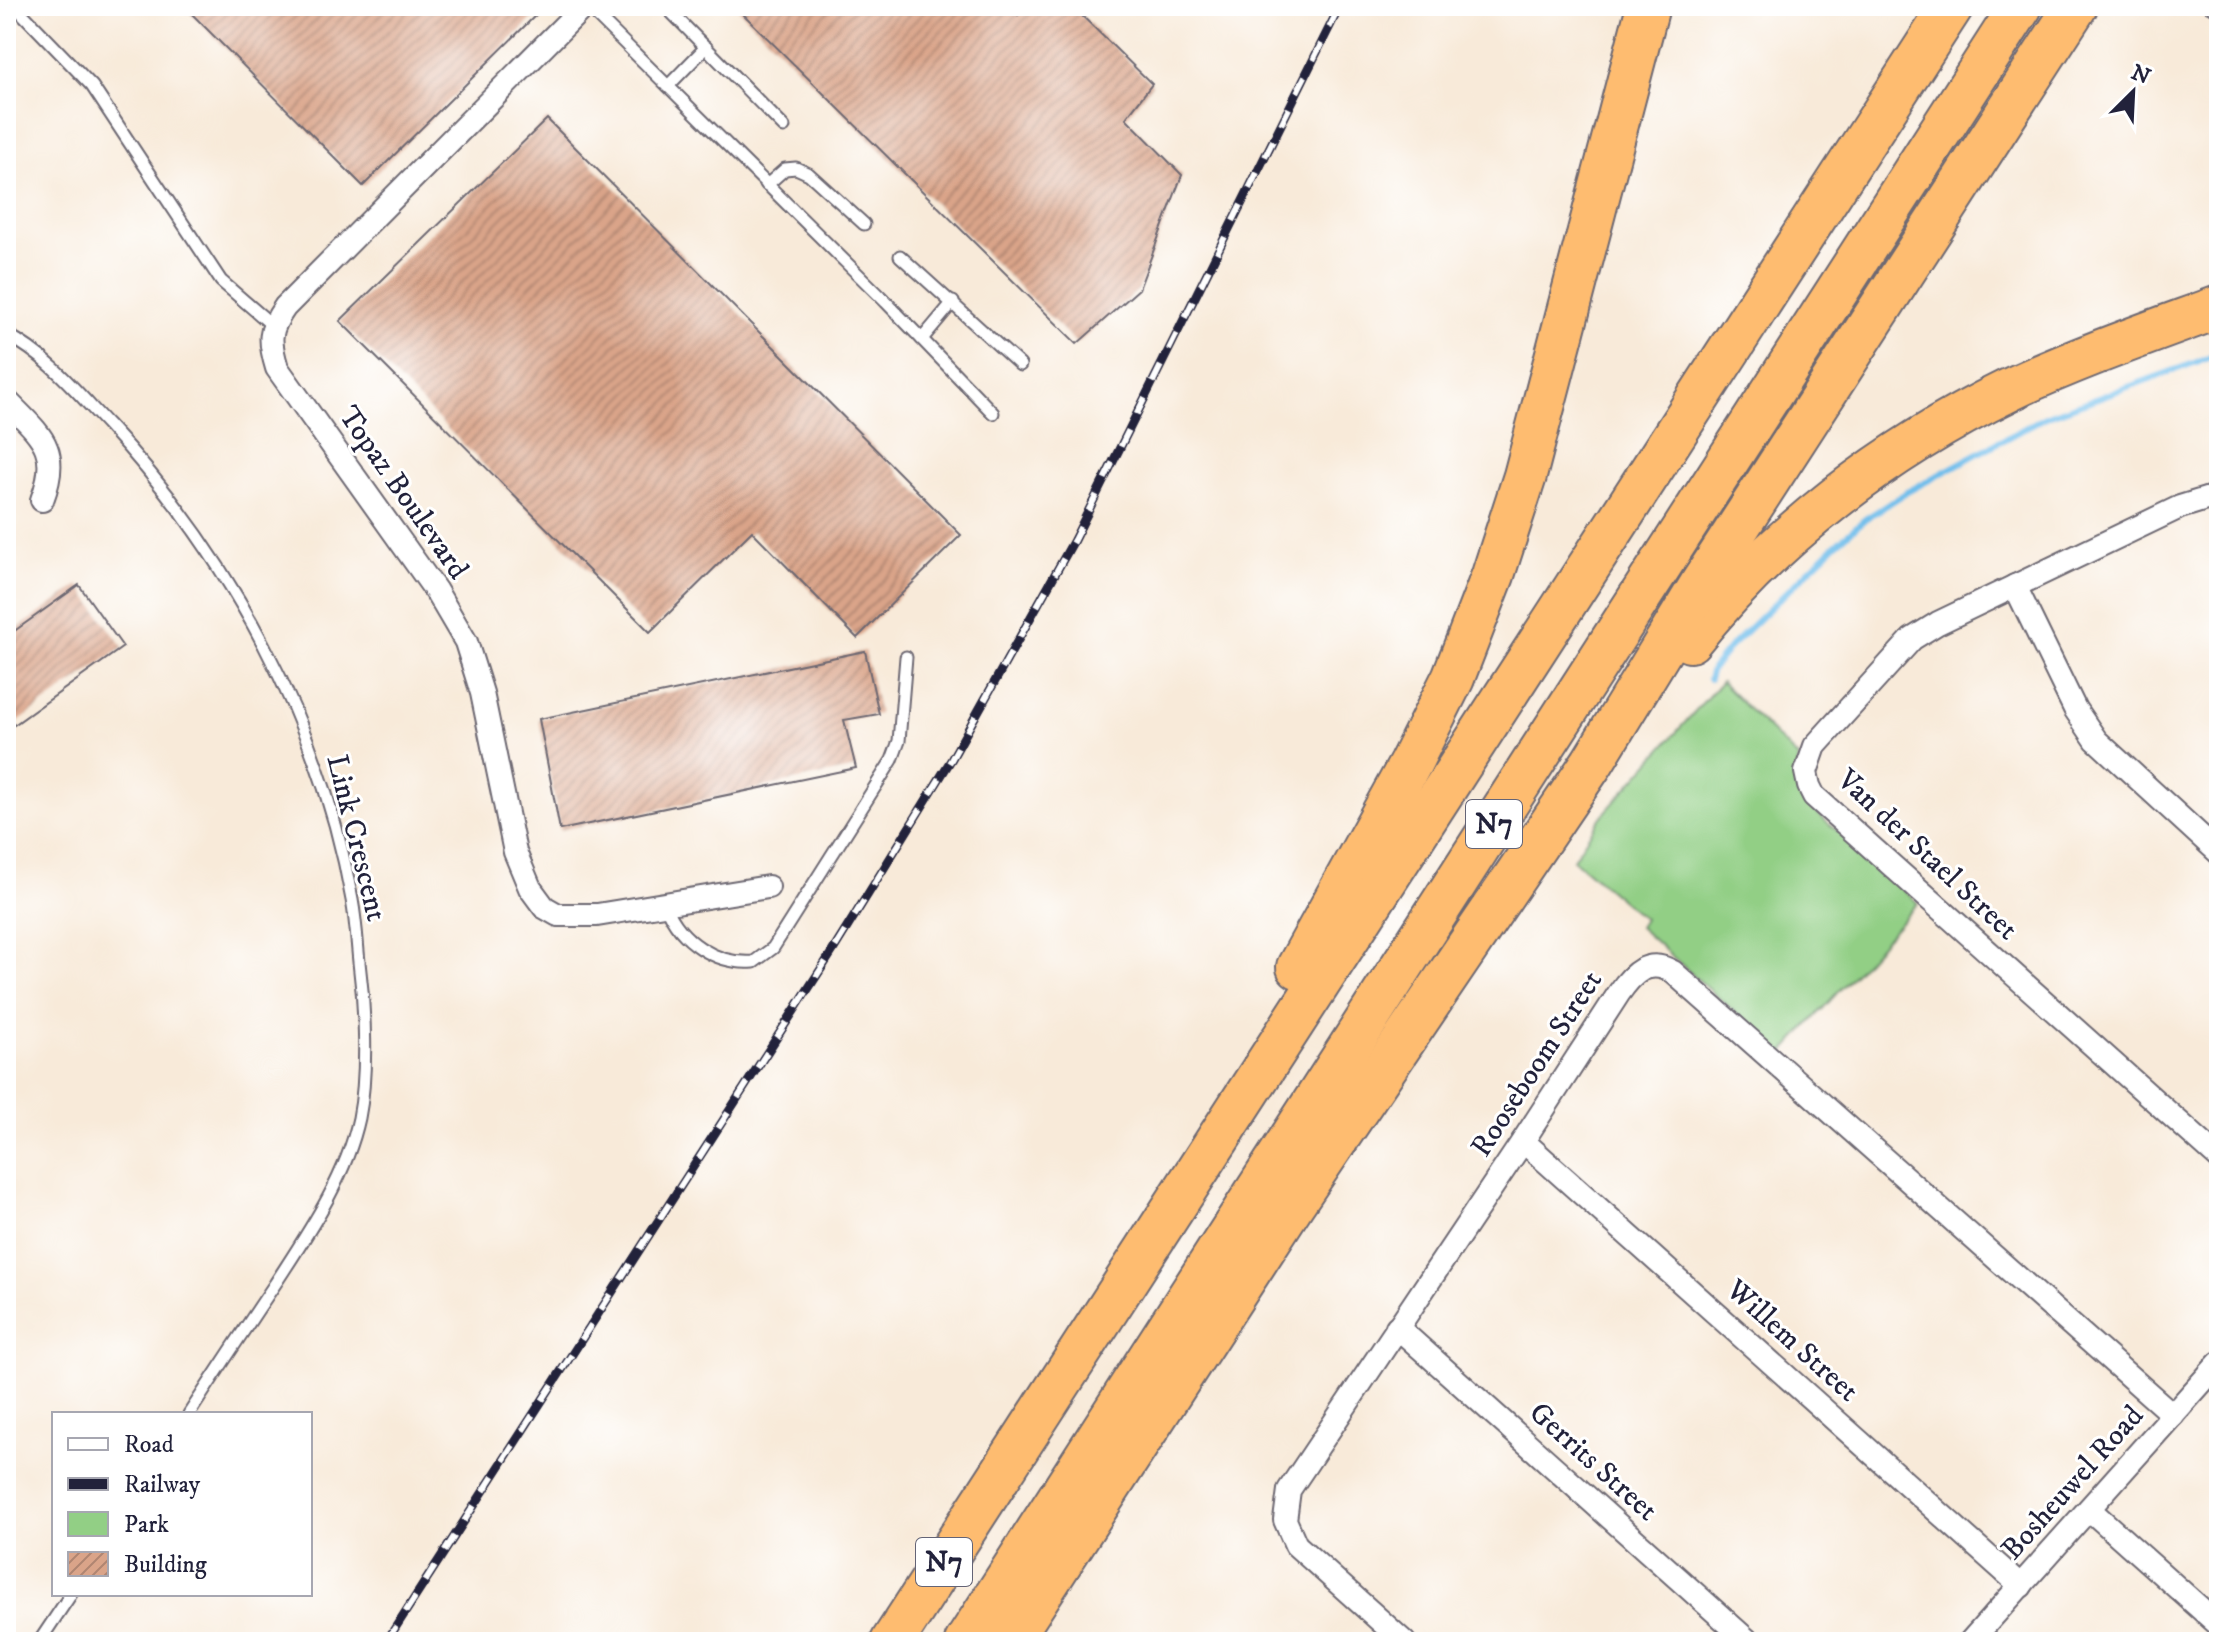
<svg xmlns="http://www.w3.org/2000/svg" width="2225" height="1648" font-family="'IM FELL DW Pica',serif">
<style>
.park{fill:#92cf85;stroke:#5a7860;stroke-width:2}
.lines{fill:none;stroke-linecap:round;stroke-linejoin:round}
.stream{stroke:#70beeb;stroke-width:6}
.building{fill:url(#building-hatch)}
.service-casing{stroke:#6d6872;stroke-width:15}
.minor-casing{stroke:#6d6872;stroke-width:26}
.motorway-casing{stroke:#6d6872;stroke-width:46}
.service{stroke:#fff;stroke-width:11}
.minor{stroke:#fff;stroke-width:22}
.motorway{stroke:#febc70;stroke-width:42}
.rail-casing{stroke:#22223b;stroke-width:9}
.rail{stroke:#fff;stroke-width:6;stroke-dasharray:18;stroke-linecap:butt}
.labels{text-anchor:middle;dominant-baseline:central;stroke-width:6;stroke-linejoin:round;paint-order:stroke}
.shield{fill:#fff;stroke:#646476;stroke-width:2}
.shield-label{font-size:28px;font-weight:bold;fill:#22223b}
.street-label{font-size:30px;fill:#22223b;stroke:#fff}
</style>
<defs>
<pattern id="building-hatch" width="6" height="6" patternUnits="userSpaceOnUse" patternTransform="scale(2)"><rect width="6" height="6" fill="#daa489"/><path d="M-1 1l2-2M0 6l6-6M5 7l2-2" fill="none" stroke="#b08571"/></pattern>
</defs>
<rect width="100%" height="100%" fill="#fff"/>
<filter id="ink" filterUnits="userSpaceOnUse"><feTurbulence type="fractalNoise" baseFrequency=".0125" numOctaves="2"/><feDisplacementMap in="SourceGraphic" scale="16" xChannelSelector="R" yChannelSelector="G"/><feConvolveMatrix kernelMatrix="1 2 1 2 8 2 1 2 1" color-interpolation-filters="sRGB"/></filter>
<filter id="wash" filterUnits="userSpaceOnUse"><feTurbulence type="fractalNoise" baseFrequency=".006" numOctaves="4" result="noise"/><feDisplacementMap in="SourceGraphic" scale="32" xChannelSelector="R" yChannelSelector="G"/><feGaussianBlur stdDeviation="1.8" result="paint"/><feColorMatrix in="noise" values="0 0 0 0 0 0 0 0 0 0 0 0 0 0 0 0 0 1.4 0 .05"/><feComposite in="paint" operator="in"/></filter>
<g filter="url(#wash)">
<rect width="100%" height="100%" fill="#f8ead9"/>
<polygon class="park" points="1721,682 1798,758 1797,782 1808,805 1918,903 1782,1054 1639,927 1644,919 1573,859 1601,817"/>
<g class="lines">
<polyline class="stream" points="1709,679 1712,669 1729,648 1834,546 1865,519 1907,492 2045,417 2219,354"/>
</g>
<g id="blocks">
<g class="building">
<polygon points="184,6 545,6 363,186"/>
<polygon points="735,6 1009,6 1018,15 1026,6 1072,6 1152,84 1126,118 1182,175 1139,289 1077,344"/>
<polygon points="547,119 961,535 857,638 752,531 650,632 340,321"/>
<polygon points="79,585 123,647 14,725 6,714 6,637"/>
<polygon points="865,651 879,714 844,720 856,768 560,830 539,719"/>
</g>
</g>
</g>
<g filter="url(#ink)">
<use href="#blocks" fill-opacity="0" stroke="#6d6872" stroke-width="2"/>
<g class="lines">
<g class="service-casing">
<g id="service">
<polyline points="15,6 92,86 221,281 272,325"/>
<polyline points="587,6 886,302 993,413"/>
<polyline points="2210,6 2219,9"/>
<polyline points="666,7 784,127"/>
<polyline points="668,86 706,47"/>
<polyline points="767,185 785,169 796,168 809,174 864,224"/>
<polyline points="900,256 1020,365"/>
<path d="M6,334C48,356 76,391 108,425C229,555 321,723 352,900C356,921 357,942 359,962C365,1008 368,1073 359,1118C346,1178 308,1233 275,1284C246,1327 217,1371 189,1414"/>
<polyline points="922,339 953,302"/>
<path d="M666,906C680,941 716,965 754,962L773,948L892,760L899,741L906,657"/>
<polyline points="39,1642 71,1594"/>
</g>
</g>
<g class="minor-casing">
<g id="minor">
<path d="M584,6L285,307C268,331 269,341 277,368L436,591L466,642L482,693L515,852L530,888L544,907L558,915H597L768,887"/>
<path d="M6,400C40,435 62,448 42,500"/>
<polyline points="2219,495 2180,507 1938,623 1912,639 1815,746 1806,772 1809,786 1814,796 1832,812 2219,1158"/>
<polyline points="2015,586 2075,709 2096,740 2219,853"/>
<polyline points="1523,1141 2021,1586"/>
<polyline points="1397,1327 1749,1642"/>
<polyline points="2089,1509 2219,1625"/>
<path d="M1404,1642L1296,1545L1285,1520L1289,1490L1523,1141L1619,993C1632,974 1648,957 1673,972L2173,1415"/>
<polyline points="1970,1642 2219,1363"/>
</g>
</g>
<g class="motorway-casing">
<g id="motorway">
<path d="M1690,641C1774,535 1888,449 2009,390C2077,358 2149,333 2219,307"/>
<polyline points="1298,967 1410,764 1453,678 1493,575 1525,476 1648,6"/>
<polyline points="892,1642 1952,6"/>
<polyline points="966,1642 2021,6"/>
<polyline points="1009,1642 1293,1204 1592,763 1702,583 2076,6"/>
</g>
</g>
<use href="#service" class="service"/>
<use href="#minor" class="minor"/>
<use href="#motorway" class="motorway"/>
<g class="rail-casing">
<polyline id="rail" points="386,1642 832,952 951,760 1074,540 1340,6"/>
</g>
<use href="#rail" class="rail"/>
</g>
</g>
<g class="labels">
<g class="shield">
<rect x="1466" y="800" width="56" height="48" rx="6"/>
<rect x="916" y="1538" width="56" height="48" rx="6"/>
</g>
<g class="shield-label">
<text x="1494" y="824">N7</text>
<text x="944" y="1562">N7</text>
</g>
<g class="street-label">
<text transform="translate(403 493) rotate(55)">Topaz Boulevard</text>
<text transform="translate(356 838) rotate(76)">Link Crescent</text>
<text transform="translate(1927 855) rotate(43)">Van der Stael Street</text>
<text transform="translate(1537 1064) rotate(-57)">Rooseboom Street</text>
<text transform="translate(1792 1341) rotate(42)">Willem Street</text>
<text transform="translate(1593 1462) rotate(42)">Gerrits Street</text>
<text transform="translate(2073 1483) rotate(-48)">Bosheuwel Road</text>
</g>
</g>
<rect width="2225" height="1648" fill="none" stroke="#fff" stroke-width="32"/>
<rect x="52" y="1412" width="260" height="184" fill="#ffffff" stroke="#a7a7b1" stroke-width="2"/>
<rect x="68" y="1438" width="40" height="12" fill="#ffffff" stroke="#a7a7b1" stroke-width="2"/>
<text x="124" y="1452" font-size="24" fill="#22223b">Road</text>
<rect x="68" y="1478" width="40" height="12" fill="#22223b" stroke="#a7a7b1" stroke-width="2"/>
<text x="124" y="1492" font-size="24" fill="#22223b">Railway</text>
<rect x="68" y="1512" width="40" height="24" fill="#92cf85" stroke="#a7a7b1" stroke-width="2"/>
<text x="124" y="1532" font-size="24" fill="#22223b">Park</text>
<rect x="68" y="1552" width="40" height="24" fill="url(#building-hatch)" stroke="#a7a7b1" stroke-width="2"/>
<text x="124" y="1572" font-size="24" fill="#22223b">Building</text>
<g transform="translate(2133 92) rotate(24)" stroke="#ffffff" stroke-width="6" paint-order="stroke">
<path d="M0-6L14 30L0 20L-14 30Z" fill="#22223b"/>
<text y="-12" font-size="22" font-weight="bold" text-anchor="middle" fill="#22223b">N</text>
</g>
</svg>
